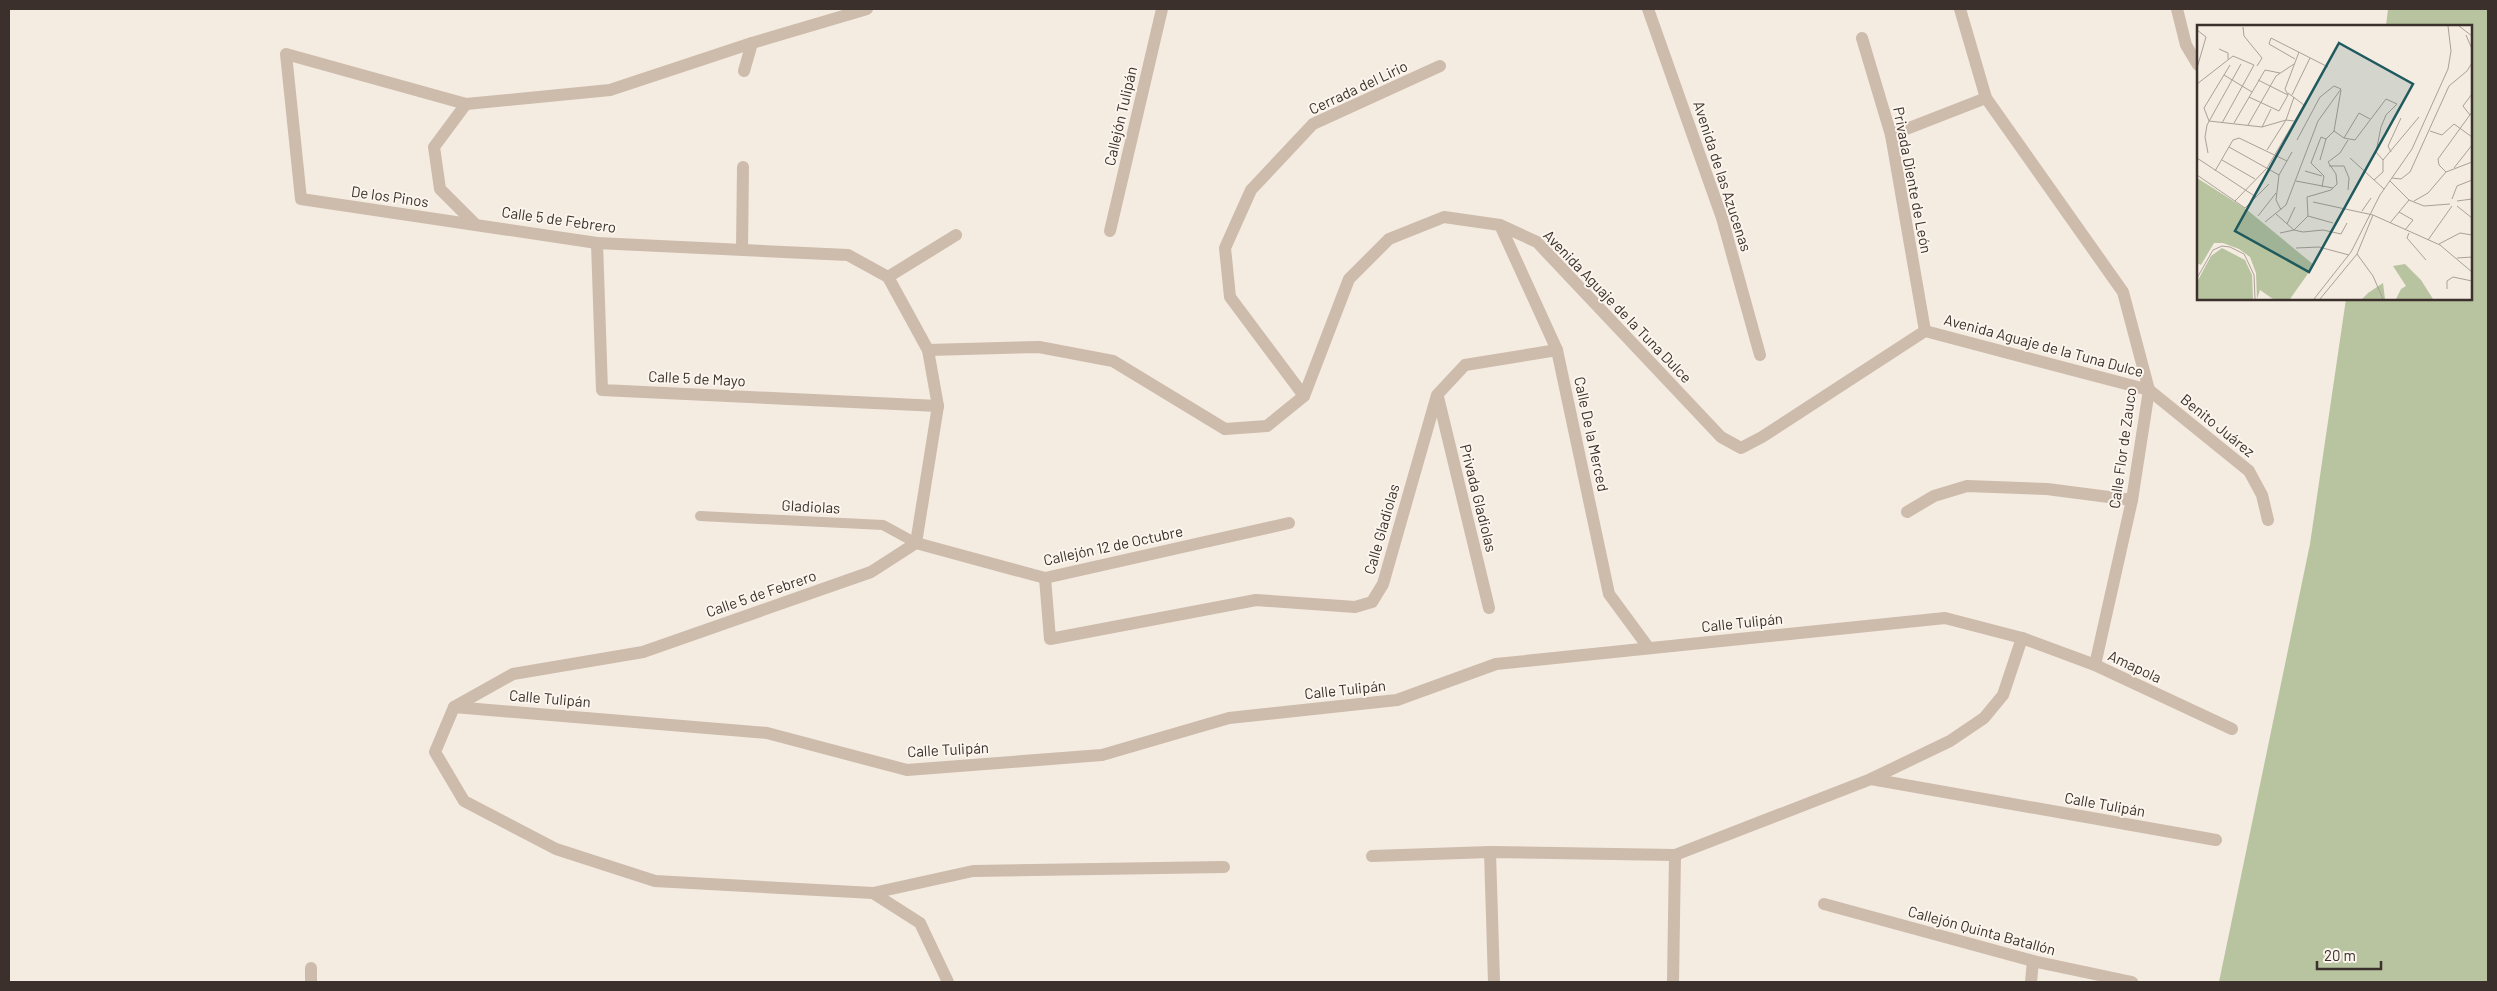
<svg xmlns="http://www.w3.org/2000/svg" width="2497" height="991" font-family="Barlow,sans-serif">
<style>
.green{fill:#b8c4a0}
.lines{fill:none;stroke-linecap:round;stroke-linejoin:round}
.lane{stroke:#cdbbac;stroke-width:10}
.street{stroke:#cdbbac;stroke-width:12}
.labels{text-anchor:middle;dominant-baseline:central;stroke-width:4;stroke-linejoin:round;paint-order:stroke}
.street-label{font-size:15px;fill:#3b302b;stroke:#fbf5ee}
.inset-road{fill:none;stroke:#aaa098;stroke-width:1}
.view{fill:#1f5a5e;fill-opacity:0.15;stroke:#1f5a5e;stroke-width:2.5}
.inset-edge{fill:none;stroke:#3b302b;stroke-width:2.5}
</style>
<rect width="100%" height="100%" fill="#f4ebe1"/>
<polygon class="green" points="2388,9 2488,9 2488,982 2219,982 2310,544 2346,299 2471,299 2471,26 2386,26"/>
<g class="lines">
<polyline class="lane" points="700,516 883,525 916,543"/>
<g class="street">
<polyline points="867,9 752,43 610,90 466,104 286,54 301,199 597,243 848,255 888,277 928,350 938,406 916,543 871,572 643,652 513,674 454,707 435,752 464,801 556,849 655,881 873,893 973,871 1224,867"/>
<polyline points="1648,9 1722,218 1760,355"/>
<polyline points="1960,9 1986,98 2123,292 2149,390 2132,500 2095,665"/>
<polyline points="2177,9 2186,45 2198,65"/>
<polyline points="1862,38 1891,135 1925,331"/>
<polyline points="744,71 752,43"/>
<polyline points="466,104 434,147 440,189 475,224"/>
<polyline points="1891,135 1986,98"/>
<polyline points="1500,225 1557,350 1609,594 1648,647"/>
<polyline points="1110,231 1162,9"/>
<polyline points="597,243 602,390 938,406"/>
<polyline points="742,249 743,167"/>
<polyline points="888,277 956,235"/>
<polyline points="928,350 1039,347 1113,361 1225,429 1267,426 1304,396 1349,279 1389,239 1444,217 1500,225 1537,242 1721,437 1741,448 1762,437 1925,331 2149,390 2249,471 2262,495 2268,520"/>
<polyline points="1304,396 1230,297 1225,248 1251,190 1313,124 1440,66"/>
<polyline points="1438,397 1489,608"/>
<polyline points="1907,512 1934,496 1967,486 2047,489 2132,500"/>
<polyline points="916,543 1045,578 1289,523"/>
<polyline points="1045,578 1050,639 1256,600 1355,607 1372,602 1383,584 1437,395 1465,365 1557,350"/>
<polyline points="454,707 767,733 907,770 1102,755 1229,718 1397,700 1496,664 1945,618 2022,638 2095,665 2232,729"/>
<polyline points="1871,779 2216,840"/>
<polyline points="1490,852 1494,982"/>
<polyline points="1372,856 1490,852 1675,855 1871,779 1950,741 1984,718 2003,695 2022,638"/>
<polyline points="873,893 920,923 948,982"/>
<polyline points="1824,904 2033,961 2132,982"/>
<polyline points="311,968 311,982"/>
<polyline points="1673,982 1675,855"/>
<polyline points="2031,982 2033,961"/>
</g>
</g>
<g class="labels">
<g class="street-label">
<text transform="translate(1358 87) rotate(-25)">Cerrada del Lirio</text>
<text transform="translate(1120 116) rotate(-77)">Callejón Tulipán</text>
<text transform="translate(1723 176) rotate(72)">Avenida de las Azucenas</text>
<text transform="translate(1913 180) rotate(79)">Privada Diente de León</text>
<text transform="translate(390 196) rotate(8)">De los Pinos</text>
<text transform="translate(559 219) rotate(8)">Calle 5 de Febrero</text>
<text transform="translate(1618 306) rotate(46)">Avenida Aguaje de la Tuna Dulce</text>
<text transform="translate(2044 345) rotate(15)">Avenida Aguaje de la Tuna Dulce</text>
<text transform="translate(697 378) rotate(3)">Calle 5 de Mayo</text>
<text transform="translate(2218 425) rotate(39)">Benito Juárez</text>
<text transform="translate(1592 434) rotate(78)">Calle De la Merced</text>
<text transform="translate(2122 448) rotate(-82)">Calle Flor de Zauco</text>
<text transform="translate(1479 498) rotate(76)">Privada Gladiolas</text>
<text transform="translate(811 506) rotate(3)">Gladiolas</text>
<text transform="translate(1381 529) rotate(-74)">Calle Gladiolas</text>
<text transform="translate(1113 545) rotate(-12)">Callejón 12 de Octubre</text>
<text transform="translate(761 593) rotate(-19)">Calle 5 de Febrero</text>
<text transform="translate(1742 622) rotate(-6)">Calle Tulipán</text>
<text transform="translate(2135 666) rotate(25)">Amapola</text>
<text transform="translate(1345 689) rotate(-6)">Calle Tulipán</text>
<text transform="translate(550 698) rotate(5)">Calle Tulipán</text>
<text transform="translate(948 749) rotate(-3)">Calle Tulipán</text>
<text transform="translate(2105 804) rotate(10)">Calle Tulipán</text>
<text transform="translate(1982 930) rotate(15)">Callejón Quinta Batallón</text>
</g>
</g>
<g transform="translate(2197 25)">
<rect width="275" height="275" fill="#f4ebe1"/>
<path d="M0,153L49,184L117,240L93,274H76L63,265L60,274L59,248L53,232L42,224L26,218H17L4,240L0,238ZM25,223L48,235L55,250L56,274H0V257L14,231ZM208,239L224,255L236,274H199L204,264L209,261L196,241ZM186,258L188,274H165L171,268Z" fill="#b8c4a0"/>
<path class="inset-road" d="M262,1L275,11M46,2L47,11L65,33L60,41M0,5L9,12L0,43M269,10L275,24M22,24L31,28V34M98,34L72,19L74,13L131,42M27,50L55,67M61,55L91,70M0,59L36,31L57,40L25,98M95,70L113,33M52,72L82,86L91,70L88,64L102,27M273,90L266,81L275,69M12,96L65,102L89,95L97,96M12,96L7,83L33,40M37,98L68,45L83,48M51,100L79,51L97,39M65,102L74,84M137,106L147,113L158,115L189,74L200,79L189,90L184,102L179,127L186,135M137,106L144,65M233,106L245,110L257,99L275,112M147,113L162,88L173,94M100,115L123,72L137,61L144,64M32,122L82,150M70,125L89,95L97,72M194,127L191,121L204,93M11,128L8,112L10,100L44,39M0,133L59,172M153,133L187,164M25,135L58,154M123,135L129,114L137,106M186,135L222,92M132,141H147L152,153L151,165M257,143L275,120M18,146L36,115L42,113L90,136M108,146L125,151M249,147L242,140L241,134L275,87M0,150L48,183L72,159M195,153L204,154L213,147L252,61L270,46L275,38M177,155L186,147V135M99,156L136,163M193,156L212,175L227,181L253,179M125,162L127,151L114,138L124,112L129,114M255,174L260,161L275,155M38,176L70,143L107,80L91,68M217,176L231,168L249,147L275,137M260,176L275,174M116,177L176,190L243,220L275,247M260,181L275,193M84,185L79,175L82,150L95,127M165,186L174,173M202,187L216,195L208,205M79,189L97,205L106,207L126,205L144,209L150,198M61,191L79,168M111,191L136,198M68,197L89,180L121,96L144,64M193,198L212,175M90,199L98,182M83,208L97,205L111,191L110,172L134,165L140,159L139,149L131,137L143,128L151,115M212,208L210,213L229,235M231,215L255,181M242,219L263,208L275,210M99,223L122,222L152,230M160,229L176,251L186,274M260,233L275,232M0,253L16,225L25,221L33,222L47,229L50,235L57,250L58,274M250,264V256L256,252L275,256M117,274L154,227L183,170L215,124L251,44L254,26L251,1M123,274L160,229L176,190"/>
<path class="view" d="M142,18L216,59L112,247L38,206Z"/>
<rect width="275" height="275" class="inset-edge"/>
</g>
<rect width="2497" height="991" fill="none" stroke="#3b302b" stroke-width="20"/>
<path d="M2317 961v8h64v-8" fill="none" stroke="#3b302b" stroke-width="2.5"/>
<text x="2324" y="961" font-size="15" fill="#3b302b" stroke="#fbf5ee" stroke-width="4" paint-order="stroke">20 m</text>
</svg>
